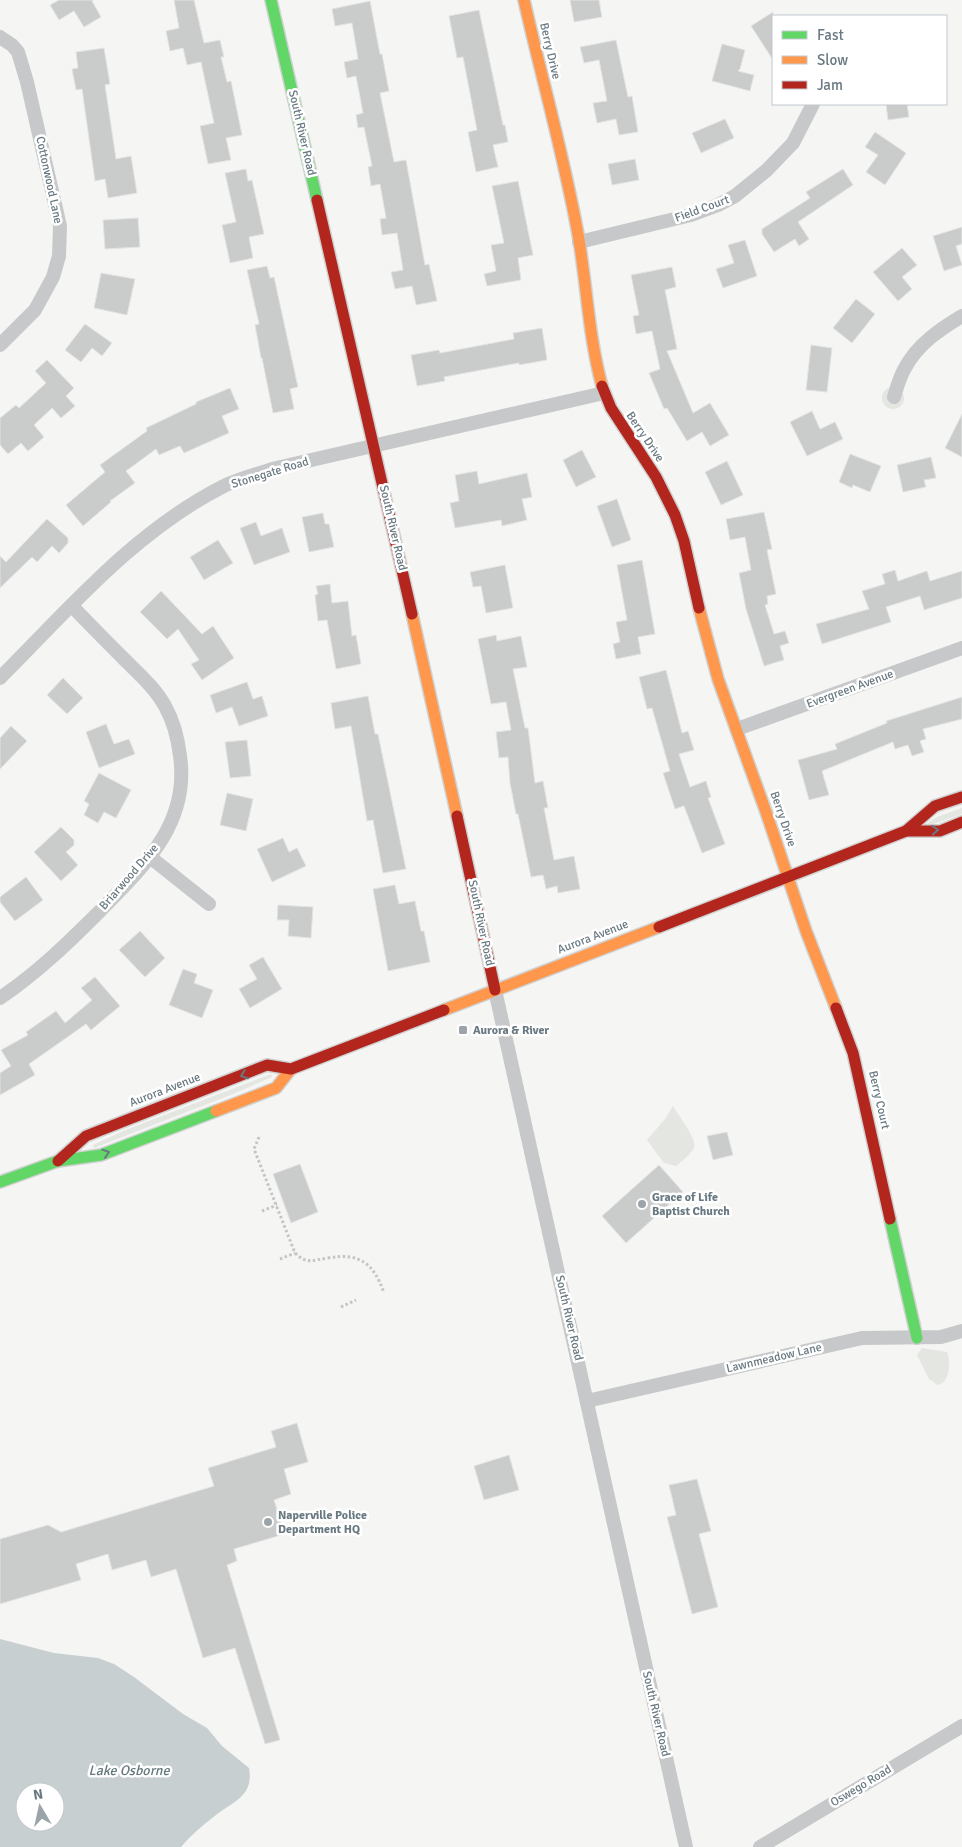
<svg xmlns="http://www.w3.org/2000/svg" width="962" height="1847" font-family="Signika,sans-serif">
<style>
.green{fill:#e4e6e2}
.water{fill:#c7cfd1;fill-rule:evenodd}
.building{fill:#cacbcb;stroke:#e4e4e4}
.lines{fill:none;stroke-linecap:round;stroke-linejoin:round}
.fast-casing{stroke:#d0d1d1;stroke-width:14}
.slow-casing{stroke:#d0d1d1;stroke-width:14}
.jam-casing{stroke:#d0d1d1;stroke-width:14}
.path{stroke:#c5c5c6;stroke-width:3;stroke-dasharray:2.5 2.5;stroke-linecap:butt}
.street{stroke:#c6c8c9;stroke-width:14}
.fast{stroke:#63d668;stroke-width:11}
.slow{stroke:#ff974d;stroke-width:11}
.jam{stroke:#b3261e;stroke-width:11}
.oneway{stroke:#697981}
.poi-dot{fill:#9aa4a9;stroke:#fff;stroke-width:2}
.labels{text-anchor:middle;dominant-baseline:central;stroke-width:5;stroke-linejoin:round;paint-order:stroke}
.street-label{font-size:12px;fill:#697981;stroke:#fff}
.poi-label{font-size:12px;font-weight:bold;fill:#697981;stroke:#fff;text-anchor:start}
.water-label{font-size:14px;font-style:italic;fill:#65797d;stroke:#fff}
</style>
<rect width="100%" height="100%" fill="#f5f5f4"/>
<g class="green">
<circle cx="893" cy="398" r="11"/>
<polygon points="962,808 962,814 919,829 937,817"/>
<polygon points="271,1074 272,1077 233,1094 94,1148 93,1145 123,1131"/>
<path d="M673,1106C678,1115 698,1140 694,1148C690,1155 682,1161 676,1166L664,1163L647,1140L666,1118Z"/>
<path d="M922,1348L947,1352C951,1362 950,1382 938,1385L929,1379L917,1355Z"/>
</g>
<path class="water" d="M0,1639L54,1653L98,1658L114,1664L134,1677L183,1714L207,1728L222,1746L249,1768C254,1796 234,1801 216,1815C203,1825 191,1835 181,1847H0ZM25,1792H55V1822H25Z"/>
<g class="building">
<polygon points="59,0 93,0 92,1 101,17 84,27 74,11 59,20 50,5"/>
<polygon points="174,0 194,0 204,43 220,40 224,57 221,57 227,82 231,81 242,135 226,138 231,160 208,164 200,126 214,123 201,62 187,65 183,48 170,51 166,31 179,28"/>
<polygon points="570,0 599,0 602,17 574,22"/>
<polygon points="370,1 380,54 382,54 389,91 380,93 394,162 406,160 425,265 429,264 437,301 416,305 412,286 395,289 391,272 403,270 397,233 382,235 380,219 386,218 380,184 371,186 368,167 372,166 364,127 358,128 356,115 363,113 356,76 347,78 344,62 358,59 352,23 335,26 332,9"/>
<polygon points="479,10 503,125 505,125 508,142 493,145 498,167 476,172 468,132 477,130 463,57 457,58 449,16"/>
<polygon points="773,12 773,60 751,26"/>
<polygon points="616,40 628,97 632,96 638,132 619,135 616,119 597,123 593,103 607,101 599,60 584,63 580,47"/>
<polygon points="722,44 745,50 740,69 738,71 754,75 750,91 712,81"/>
<polygon points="104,48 110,84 105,85 116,159 131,156 137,193 108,198 105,179 95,181 82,89 76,90 72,69 78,68 76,52"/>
<polygon points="886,104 907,104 909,117 888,120"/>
<polygon points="725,119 734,138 701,153 692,133"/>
<polygon points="875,132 906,153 885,185 866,172 878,155 865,147"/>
<polygon points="635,159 639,180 612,185 608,164"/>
<polygon points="246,169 248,181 252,180 264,234 249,237 253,258 230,263 222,225 236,222 225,173"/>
<polygon points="843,169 853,185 798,222 809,239 799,246 795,239 774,252 762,234 762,229 810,198 806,192"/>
<polygon points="518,181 533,255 518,258 521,280 487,286 484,274 496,271 491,245 504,243 492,186"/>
<polygon points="138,218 140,247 105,249 103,220"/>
<polygon points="962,227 962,244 956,246 962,265 944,271 933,236"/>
<polygon points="745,240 757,276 723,288 716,269 734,263 728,245"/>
<polygon points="902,248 917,265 902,277 912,289 898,301 873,272"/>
<polygon points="267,266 270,278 274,277 298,387 290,389 294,409 273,413 262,358 261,358 255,325 259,324 247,270"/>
<polygon points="672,267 676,287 665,290 677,349 667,351 693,413 710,403 729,435 710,446 702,432 687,441 667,408 664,409 649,373 660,369 652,331 636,334 633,316 639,315 631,275"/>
<polygon points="101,273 135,279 127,315 94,308"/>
<polygon points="856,299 875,314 852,343 833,328"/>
<polygon points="85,324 112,343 102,356 92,348 81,362 65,350"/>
<polygon points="542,328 547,360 519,365 519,363 444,377 445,381 417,386 411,355 439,350 440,353 514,339 513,333"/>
<polygon points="811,345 832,348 827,392 806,390"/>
<polygon points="47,360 74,388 66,396 75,406 61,418 52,408 34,425 44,437 28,451 21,443 8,454 0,445 0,418 16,405 19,408 46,383 35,371"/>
<polygon points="230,388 239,409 222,416 229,433 184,453 180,446 159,455 156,449 126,471 135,483 110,501 111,502 83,526 66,505 105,472 100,465 147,431 146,428 196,404 196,402"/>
<polygon points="812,411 820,429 835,422 843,439 807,456 790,422"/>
<polygon points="962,414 962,457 945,448"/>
<polygon points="582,450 596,477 576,487 563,460"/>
<polygon points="850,454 881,466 870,492 853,485 852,488 839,482"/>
<polygon points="931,457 936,478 924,480 926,487 903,492 897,465"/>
<polygon points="727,461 743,495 721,505 705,472"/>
<polygon points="477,471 479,484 527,473 532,497 522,499 527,520 502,526 501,520 455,528 450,503 459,501 455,475"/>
<polygon points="617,499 631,540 612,547 597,506"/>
<polygon points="764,512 772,549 767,550 776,594 767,596 768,604 765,605 774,634 785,631 789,643 780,646 784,660 764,666 746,609 739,573 751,570 745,537 730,540 726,519"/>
<polygon points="323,513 325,524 329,524 334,547 309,552 302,517"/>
<polygon points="47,519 68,538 68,543 59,553 52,546 37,562 32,557 0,588 0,556 6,562"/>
<polygon points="256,522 261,536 282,528 290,552 254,565 240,528"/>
<polygon points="218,540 233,563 204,580 190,557"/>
<polygon points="642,560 655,634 638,637 641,654 616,659 613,644 620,642 616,622 627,620 617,565"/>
<polygon points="505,565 513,608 486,613 481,586 473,587 470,572"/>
<polygon points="895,570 898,581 927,571 930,581 962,571 962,598 924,610 920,596 886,607 891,622 822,644 816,624 869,609 862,591 885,584 882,574"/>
<polygon points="330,584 332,603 348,601 352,636 356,635 361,664 336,669 327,620 318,621 315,595 318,594 316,586"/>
<polygon points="161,591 202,634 213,626 234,658 202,680 191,664 199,660 178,629 167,639 140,612"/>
<polygon points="496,635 497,641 521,636 527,667 513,669 525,728 528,728 535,783 543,781 548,808 544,808 554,860 574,856 580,889 558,893 557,886 546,889 543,875 531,877 518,814 516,814 510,783 508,757 499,758 496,732 511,730 506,702 491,704 478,639"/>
<polygon points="666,670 682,733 688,731 694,750 679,754 690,787 706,781 711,797 708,798 725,844 702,853 684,806 675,809 663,773 670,771 652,708 647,709 639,677"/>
<polygon points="63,678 83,698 67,714 47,695"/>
<polygon points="247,682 253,699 262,696 268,716 239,726 232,707 216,713 210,695"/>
<polygon points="368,696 375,734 378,734 406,869 383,873 373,820 367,821 351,726 335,729 331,703"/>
<polygon points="962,697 962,719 923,729 926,739 920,741 924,752 912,756 908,745 895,749 893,742 822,771 829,795 809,800 798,760 837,749 835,744 887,723 886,721"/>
<polygon points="106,724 114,744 129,739 135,754 99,768 86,732"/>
<polygon points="11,726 27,741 0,769 0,738"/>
<polygon points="247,740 251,776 230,778 225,742"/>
<polygon points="99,773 131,790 116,818 104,812 98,823 84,815 89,804 84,801"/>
<polygon points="227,793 253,799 246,831 220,825"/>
<polygon points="61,827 74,840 74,845 66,852 78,865 61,881 34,852"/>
<polygon points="283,838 289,852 297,848 306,866 272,882 257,849"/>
<polygon points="26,877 43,900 15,921 0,902 0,897"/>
<polygon points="395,885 399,904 415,901 421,931 424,931 430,962 388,971 373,889"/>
<polygon points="278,905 313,907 311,938 288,936 289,920 277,920"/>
<polygon points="140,931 165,958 145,977 119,950"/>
<polygon points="263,957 282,989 250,1008 239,989 257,979 249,965"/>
<polygon points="183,969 197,974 194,983 213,990 202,1018 169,1005"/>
<polygon points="95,977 120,1006 91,1030 86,1024 29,1064 35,1075 0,1095 0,1073 11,1066 1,1050 28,1035 26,1032 56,1011 65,1023 92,1000 81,988"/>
<polygon points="727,1132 733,1155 713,1160 707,1136"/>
<polygon points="300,1164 318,1212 291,1223 273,1174"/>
<polygon points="659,1165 683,1192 626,1243 602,1216"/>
<polygon points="297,1423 308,1462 284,1469 291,1494 274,1500 285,1534 234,1549 237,1561 227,1565 280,1740 265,1744 235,1648 203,1658 176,1569 151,1577 146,1560 112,1570 108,1554 76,1564 81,1580 0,1604 0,1539 48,1525 61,1532 214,1486 208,1468 276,1447 271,1431"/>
<polygon points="509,1455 519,1490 484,1500 474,1466"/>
<polygon points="697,1479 711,1531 699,1534 718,1607 692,1614 667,1517 676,1515 669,1485"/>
</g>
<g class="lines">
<g class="fast-casing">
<g id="fast">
<polyline points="271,0 317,200"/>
<polyline points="0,1182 58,1161 101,1155 216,1111"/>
<polyline points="890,1219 917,1338"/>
</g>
</g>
<g class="slow-casing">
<g id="slow">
<path d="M524,0C542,80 565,159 579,240C587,289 589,338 602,386"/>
<polyline points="699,608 718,679 766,812 806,931 836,1008"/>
<polyline points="412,614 457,816"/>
<polyline points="444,1010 659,927"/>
<polyline points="216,1111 276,1088 291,1069"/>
</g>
</g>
<g class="jam-casing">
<g id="jam">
<polyline points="317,200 412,614"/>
<polyline points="602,386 611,408 656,477 675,515 684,541 699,608"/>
<polyline points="457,816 495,990"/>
<polyline points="906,831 940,831 962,822"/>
<polyline points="659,927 906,831 935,806 962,797"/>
<polyline points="836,1008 853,1053 890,1219"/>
<polyline points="58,1161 86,1136 267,1065 291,1069 444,1010"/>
</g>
</g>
<g class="path">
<path d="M259,1137L254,1149L295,1253C307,1265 313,1260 328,1258C360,1252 374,1264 384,1293"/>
<polyline points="262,1211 277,1205"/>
<polyline points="280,1259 295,1253"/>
<polyline points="341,1307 356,1300"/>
</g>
<g class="street">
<polyline points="0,37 12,45 18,52 27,82 60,226 59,256 53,277 35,310 0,345"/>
<polyline points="579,242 691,215 718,205 735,196 767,170 793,143 813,104"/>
<path d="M894,397C897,387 900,376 905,368C917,345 940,329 962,316"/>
<path d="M0,678C69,609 134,532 222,487C238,479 255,475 272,469L604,393"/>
<polyline points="737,729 962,648"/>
<polyline points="150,857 209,904"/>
<polyline points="495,990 686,1847"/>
<path d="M0,998C37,973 68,943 100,911C143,867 190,824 180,756C178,739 174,722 165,706C155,688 139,674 125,660C107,642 89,624 72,606"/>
<polyline points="587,1401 862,1338 941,1337 962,1331"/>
<polyline points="760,1847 962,1726"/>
</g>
<use href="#fast" class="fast"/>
<use href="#slow" class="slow"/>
<use href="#jam" class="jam"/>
</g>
<defs><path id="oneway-chevron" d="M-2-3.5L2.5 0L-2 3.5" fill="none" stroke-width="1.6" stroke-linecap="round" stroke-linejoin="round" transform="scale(1.25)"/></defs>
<g class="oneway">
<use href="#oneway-chevron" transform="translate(935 830) rotate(-4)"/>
<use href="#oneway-chevron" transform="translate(244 1075) rotate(159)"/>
<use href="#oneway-chevron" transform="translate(106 1153) rotate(-18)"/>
</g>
<g class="poi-dot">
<rect x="458" y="1025" width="10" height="10" rx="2.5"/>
<circle cx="642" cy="1204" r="5"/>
<circle cx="268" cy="1522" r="5"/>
</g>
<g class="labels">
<g class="street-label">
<text transform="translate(550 51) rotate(77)">Berry Drive</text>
<text transform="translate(302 133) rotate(77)">South River Road</text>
<text transform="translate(49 180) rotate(78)">Cottonwood Lane</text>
<text transform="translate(702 209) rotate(-20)">Field Court</text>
<text transform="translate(645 437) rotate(56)">Berry Drive</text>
<text transform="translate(270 473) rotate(-17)">Stonegate Road</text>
<text transform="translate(393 528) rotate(77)">South River Road</text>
<text transform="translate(850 689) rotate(-20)">Evergreen Avenue</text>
<text transform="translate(783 819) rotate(71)">Berry Drive</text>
<text transform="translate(129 877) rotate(-49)">Briarwood Drive</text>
<text transform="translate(481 923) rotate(78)">South River Road</text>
<text transform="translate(593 937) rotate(-21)">Aurora Avenue</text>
<text transform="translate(165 1090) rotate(-21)">Aurora Avenue</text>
<text transform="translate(879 1100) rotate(77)">Berry Court</text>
<text transform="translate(569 1318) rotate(77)">South River Road</text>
<text transform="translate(774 1358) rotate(-13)">Lawnmeadow Lane</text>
<text transform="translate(656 1714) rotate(77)">South River Road</text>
<text transform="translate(861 1786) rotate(-31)">Oswego Road</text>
</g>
<g class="poi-label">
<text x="473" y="1030">Aurora &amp; River</text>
<text x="652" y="1197">Grace of Life<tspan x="652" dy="14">Baptist Church</tspan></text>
<text x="278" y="1515">Naperville Police<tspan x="278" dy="14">Department HQ</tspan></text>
</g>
<g class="water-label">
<text x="129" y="1770">Lake Osborne</text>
</g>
</g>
<rect x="772" y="15" width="175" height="90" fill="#ffffff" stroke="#c3c9cd"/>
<rect x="782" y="31" width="25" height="8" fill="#63d668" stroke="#c3c9cd"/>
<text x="817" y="40" font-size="15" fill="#697981">Fast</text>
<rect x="782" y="56" width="25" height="8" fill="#ff974d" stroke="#c3c9cd"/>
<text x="817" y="65" font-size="15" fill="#697981">Slow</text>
<rect x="782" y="81" width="25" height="8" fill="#b3261e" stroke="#c3c9cd"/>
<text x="817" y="90" font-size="15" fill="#697981">Jam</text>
<g transform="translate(40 1807) rotate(351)"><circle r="24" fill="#ffffff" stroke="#c3c9cd"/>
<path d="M0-4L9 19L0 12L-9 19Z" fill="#9aa4a9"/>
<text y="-8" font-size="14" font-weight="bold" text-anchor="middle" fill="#697981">N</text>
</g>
</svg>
